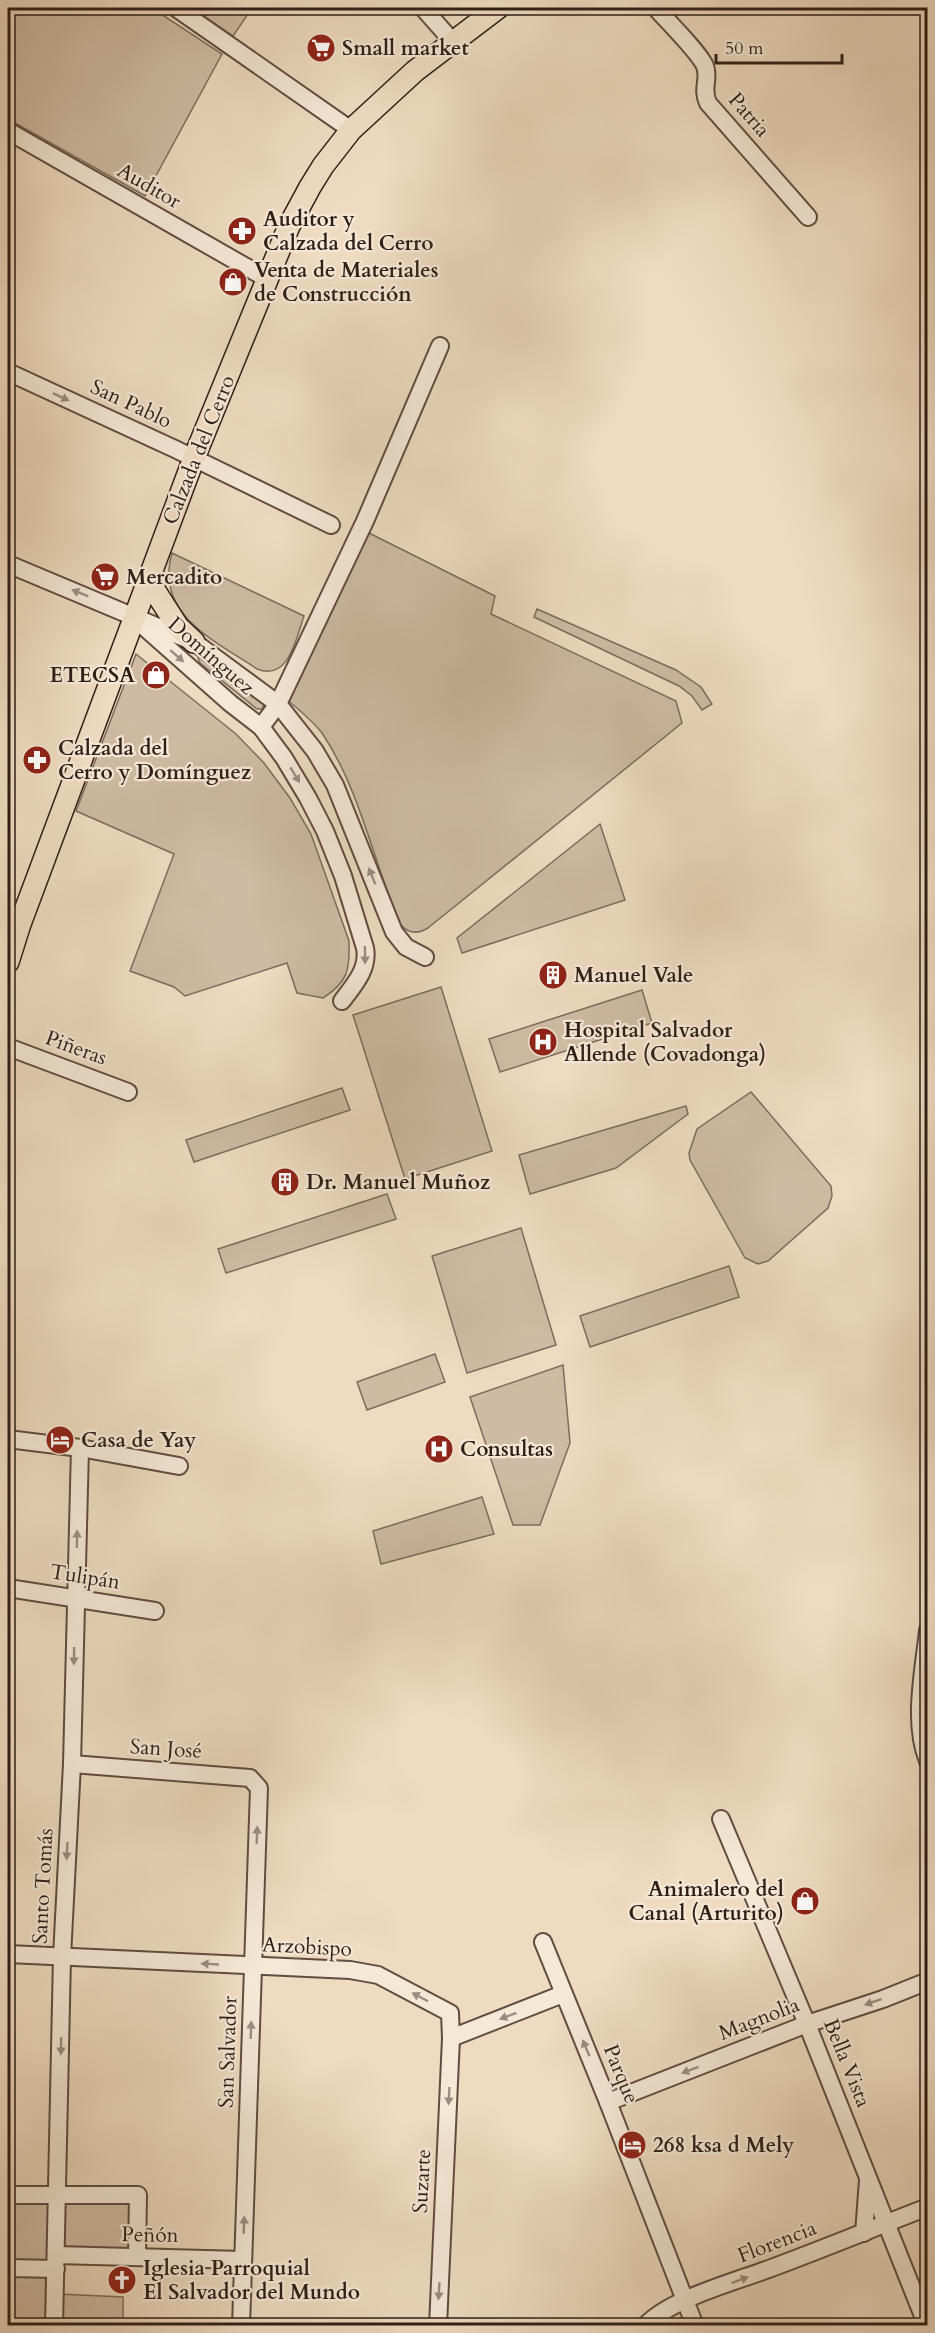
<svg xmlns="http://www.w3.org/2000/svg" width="935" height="2333" font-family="Cardo,serif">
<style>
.green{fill:#cebba3;stroke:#7e6c5d;stroke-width:1.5}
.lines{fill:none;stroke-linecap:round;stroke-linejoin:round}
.minor-casing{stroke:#5f4d41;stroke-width:20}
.major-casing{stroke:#2f1e17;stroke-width:24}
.minor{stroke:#f4e8d6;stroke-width:16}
.major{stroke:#eedbc0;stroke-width:21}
.oneway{fill:#9b8d80}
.labels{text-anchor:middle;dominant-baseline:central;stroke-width:4.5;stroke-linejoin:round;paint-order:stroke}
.poi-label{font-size:21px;font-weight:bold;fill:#2f1e17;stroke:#f4e8d6;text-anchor:start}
.street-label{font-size:21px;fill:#2f1e17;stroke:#f4e8d6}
</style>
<rect width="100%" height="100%" fill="#eedbc0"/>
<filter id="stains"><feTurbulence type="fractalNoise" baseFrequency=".00333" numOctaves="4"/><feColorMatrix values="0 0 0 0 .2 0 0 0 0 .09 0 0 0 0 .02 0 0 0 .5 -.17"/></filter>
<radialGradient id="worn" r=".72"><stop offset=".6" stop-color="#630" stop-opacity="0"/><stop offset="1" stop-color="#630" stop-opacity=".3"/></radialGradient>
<g class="green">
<polygon points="8,8 152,8 222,54 145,196 8,119"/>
<polygon points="192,8 252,8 233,36"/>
<path d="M369,533L495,596L491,614L676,701L682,723L428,928C418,934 409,934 401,925C373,863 361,791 322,733C312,720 298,709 285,698Z"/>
<path d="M172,553L304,616C296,638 289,682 257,669C215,641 154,614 172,553Z"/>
<polygon points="537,609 676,670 701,687 712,704 702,710 692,696 679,686 534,617"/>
<path d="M136,654L236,734L264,763L290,798L311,834L349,941C350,970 348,982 323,998L297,993L287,963L185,996L174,987L130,971L174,854L76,811Z"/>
<polygon points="201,656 264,704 262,709 257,709 200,663 198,658"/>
<polygon points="600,824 625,900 462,953 457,938"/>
<polygon points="441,987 492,1151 405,1179 353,1015"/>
<polygon points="642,990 652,1023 500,1072 489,1039"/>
<polygon points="342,1088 350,1110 194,1162 186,1140"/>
<polygon points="751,1092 831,1186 832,1196 828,1208 768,1261 758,1264 745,1258 690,1160 689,1153 697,1129"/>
<polygon points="686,1106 688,1114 616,1168 530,1194 519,1155"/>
<polygon points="387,1194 396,1219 226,1273 218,1249"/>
<polygon points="521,1228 556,1345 467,1373 432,1256"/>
<polygon points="729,1266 739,1297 590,1347 580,1316"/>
<polygon points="435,1354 445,1382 367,1410 357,1382"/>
<polygon points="563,1365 570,1443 540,1525 513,1525 470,1397"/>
<polygon points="482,1497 494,1534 381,1564 373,1531"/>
<polygon points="8,2200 133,2200 132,2251 61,2250 59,2294 123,2297 123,2325 8,2325"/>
</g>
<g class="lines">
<g class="minor-casing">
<g id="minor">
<polyline points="176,8 351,130"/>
<polyline points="423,8 453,42"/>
<path d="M656,8C667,21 699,52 705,66C710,80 701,88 708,103L808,217"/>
<polyline points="8,131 269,280"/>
<polyline points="8,372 175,449 331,525"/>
<polyline points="8,564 194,642 278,704 315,751 335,785 394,932 406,947 425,957"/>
<path d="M143,626L230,703L261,727L284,758L308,798L325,831L343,876L365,948C369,969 354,985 342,1001"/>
<polyline points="261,727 278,704 365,521 440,346"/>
<polyline points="8,1047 128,1092"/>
<polyline points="8,1439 80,1448 179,1466"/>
<polyline points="8,1588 155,1611"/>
<path d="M928,1630C924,1671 912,1722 928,1761"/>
<polyline points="72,1764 250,1778 259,1788 241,2326"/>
<polyline points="721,1819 807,2024 927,2326"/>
<polyline points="543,1942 608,2102 695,2326"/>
<polyline points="8,1954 350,1970 378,1975 450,2013 451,2038 438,2326"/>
<polyline points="451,2038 563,1994"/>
<polyline points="608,2102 807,2024 883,1999 928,1981"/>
<polyline points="8,2195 138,2195 137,2257"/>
<polyline points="864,2233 868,2180"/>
<polyline points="56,2255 243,2260"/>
<polyline points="8,2268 56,2269"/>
<polyline points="54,2326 62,1957 72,1764 80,1448"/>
<path d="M645,2326C671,2298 738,2281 774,2267C825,2248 876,2227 928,2207"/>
</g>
</g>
<g class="major-casing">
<g id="major">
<polyline points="148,580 178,627 194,642"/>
<polyline points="8,962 20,924 194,458 289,226 310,187 323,166 351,130 415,71 498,8"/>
</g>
</g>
<use href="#minor" class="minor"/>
<use href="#major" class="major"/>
</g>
<defs><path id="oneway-solid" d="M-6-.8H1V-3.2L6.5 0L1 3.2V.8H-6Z" transform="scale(1.5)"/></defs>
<g class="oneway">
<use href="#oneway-solid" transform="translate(61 397) rotate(25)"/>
<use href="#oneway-solid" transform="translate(80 593) rotate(-158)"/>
<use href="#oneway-solid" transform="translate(177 656) rotate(41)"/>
<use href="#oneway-solid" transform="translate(295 775) rotate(59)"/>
<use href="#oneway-solid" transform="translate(372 876) rotate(-112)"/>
<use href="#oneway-solid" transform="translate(365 955) rotate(89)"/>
<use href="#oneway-solid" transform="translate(77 1539) rotate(-89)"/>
<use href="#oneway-solid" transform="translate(74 1656) rotate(91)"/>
<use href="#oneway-solid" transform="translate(257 1835) rotate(-88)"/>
<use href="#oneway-solid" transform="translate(67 1851) rotate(93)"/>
<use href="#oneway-solid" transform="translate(210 1964) rotate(-177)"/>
<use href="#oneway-solid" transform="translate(420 1997) rotate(-152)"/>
<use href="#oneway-solid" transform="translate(873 2002) rotate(161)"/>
<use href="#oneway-solid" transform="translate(508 2016) rotate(159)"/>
<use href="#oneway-solid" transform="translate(251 2030) rotate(-88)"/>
<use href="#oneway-solid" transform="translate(61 2046) rotate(91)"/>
<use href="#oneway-solid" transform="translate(586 2048) rotate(-113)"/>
<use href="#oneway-solid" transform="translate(690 2070) rotate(159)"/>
<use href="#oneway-solid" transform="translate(449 2096) rotate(93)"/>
<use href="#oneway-solid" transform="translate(244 2225) rotate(-88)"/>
<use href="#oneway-solid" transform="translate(740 2280) rotate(-21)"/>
<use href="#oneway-solid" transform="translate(439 2291) rotate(93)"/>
</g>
<defs>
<g id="supermarket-disc" transform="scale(1.5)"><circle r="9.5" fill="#8f2418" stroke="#f4e8d6"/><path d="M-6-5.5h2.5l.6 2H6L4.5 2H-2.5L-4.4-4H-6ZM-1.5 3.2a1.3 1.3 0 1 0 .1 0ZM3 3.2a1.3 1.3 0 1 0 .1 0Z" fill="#fff"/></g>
<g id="pharmacy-disc" transform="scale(1.5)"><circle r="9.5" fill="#8f2418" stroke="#f4e8d6"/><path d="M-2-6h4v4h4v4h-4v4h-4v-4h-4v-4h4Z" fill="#fff"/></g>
<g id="shop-disc" transform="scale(1.5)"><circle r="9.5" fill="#8f2418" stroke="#f4e8d6"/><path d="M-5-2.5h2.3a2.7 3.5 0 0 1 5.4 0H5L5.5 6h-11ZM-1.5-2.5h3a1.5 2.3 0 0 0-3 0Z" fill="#fff"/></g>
<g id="building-disc" transform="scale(1.5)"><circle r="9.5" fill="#8f2418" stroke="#f4e8d6"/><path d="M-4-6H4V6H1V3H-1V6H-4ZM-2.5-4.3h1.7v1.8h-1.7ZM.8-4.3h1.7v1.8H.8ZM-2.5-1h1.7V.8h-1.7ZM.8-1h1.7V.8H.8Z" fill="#fff"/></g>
<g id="hospital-disc" transform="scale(1.5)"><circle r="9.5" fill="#8f2418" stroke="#f4e8d6"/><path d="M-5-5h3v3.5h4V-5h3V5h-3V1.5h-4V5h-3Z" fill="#fff"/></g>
<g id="hotel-disc" transform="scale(1.5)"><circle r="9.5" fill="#8f2418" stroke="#f4e8d6"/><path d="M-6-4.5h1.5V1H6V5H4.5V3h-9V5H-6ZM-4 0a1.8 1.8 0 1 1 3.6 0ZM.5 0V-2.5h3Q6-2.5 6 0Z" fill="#fff"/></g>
<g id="church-disc" transform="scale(1.5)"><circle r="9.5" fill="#8f2418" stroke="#f4e8d6"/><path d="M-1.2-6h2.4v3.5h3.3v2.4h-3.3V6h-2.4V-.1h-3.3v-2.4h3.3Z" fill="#fff"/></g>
</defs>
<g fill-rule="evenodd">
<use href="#supermarket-disc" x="321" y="48"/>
<use href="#pharmacy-disc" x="242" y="231"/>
<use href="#shop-disc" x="233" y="282"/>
<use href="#supermarket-disc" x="105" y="577"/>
<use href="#shop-disc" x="156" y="675"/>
<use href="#pharmacy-disc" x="37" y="760"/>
<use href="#building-disc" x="553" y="975"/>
<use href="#hospital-disc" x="543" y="1042"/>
<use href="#building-disc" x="285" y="1182"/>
<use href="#hotel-disc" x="60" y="1440"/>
<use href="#hospital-disc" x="439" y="1449"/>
<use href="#shop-disc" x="805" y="1901"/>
<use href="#hotel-disc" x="632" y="2145"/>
<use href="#church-disc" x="122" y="2280"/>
</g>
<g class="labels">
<g class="poi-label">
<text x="342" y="48">Small market</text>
<text x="263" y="219">Auditor y<tspan x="263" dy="24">Calzada del Cerro</tspan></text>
<text x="254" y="270">Venta de Materiales<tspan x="254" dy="24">de Construcción</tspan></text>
<text x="126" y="577">Mercadito</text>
<text x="135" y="675" text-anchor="end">ETECSA</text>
<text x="58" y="748">Calzada del<tspan x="58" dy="24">Cerro y Domínguez</tspan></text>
<text x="574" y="975">Manuel Vale</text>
<text x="564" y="1030">Hospital Salvador<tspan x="564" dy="24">Allende (Covadonga)</tspan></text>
<text x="306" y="1182">Dr. Manuel Muñoz</text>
<text x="81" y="1440">Casa de Yay</text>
<text x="460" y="1449">Consultas</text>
<text x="784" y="1889" text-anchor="end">Animalero del<tspan x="784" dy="24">Canal (Arturito)</tspan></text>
<text x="653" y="2145">268 ksa d Mely</text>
<text x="143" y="2268">Iglesia Parroquial<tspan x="143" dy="24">El Salvador del Mundo</tspan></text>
</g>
<g class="street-label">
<text transform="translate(749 115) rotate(49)">Patria</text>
<text transform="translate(149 186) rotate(30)">Auditor</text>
<text transform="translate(131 404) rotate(25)">San Pablo</text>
<text transform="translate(199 450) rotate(-68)">Calzada del Cerro</text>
<text transform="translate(211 656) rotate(41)">Domínguez</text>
<text transform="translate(76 1048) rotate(20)">Piñeras</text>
<text transform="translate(85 1577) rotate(9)">Tulipán</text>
<text transform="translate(166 1749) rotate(4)">San José</text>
<text transform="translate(43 1886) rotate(-87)">Santo Tomás</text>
<text transform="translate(307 1947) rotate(3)">Arzobispo</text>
<text transform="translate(759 2019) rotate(-21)">Magnolia</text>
<text transform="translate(228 2052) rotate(-88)">San Salvador</text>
<text transform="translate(847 2063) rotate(68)">Bella Vista</text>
<text transform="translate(621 2074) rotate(68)">Parque</text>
<text transform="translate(422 2181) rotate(-87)">Suzarte</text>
<text transform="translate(150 2235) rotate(1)">Peñón</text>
<text transform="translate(777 2242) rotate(-21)">Florencia</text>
</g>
</g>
<rect width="935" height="2333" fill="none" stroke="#eedbc0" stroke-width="30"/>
<rect x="9" y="9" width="917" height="2315" fill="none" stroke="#2f1e17" stroke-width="3"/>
<rect x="15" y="15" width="905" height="2303" fill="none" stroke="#2f1e17" stroke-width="1.5"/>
<path d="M716 54v9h126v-9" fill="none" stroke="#2f1e17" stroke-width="3"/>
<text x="725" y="54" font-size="18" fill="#2f1e17" stroke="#f4e8d6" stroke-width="4.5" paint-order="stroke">50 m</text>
<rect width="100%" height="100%" filter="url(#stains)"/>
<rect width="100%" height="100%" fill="url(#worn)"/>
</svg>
